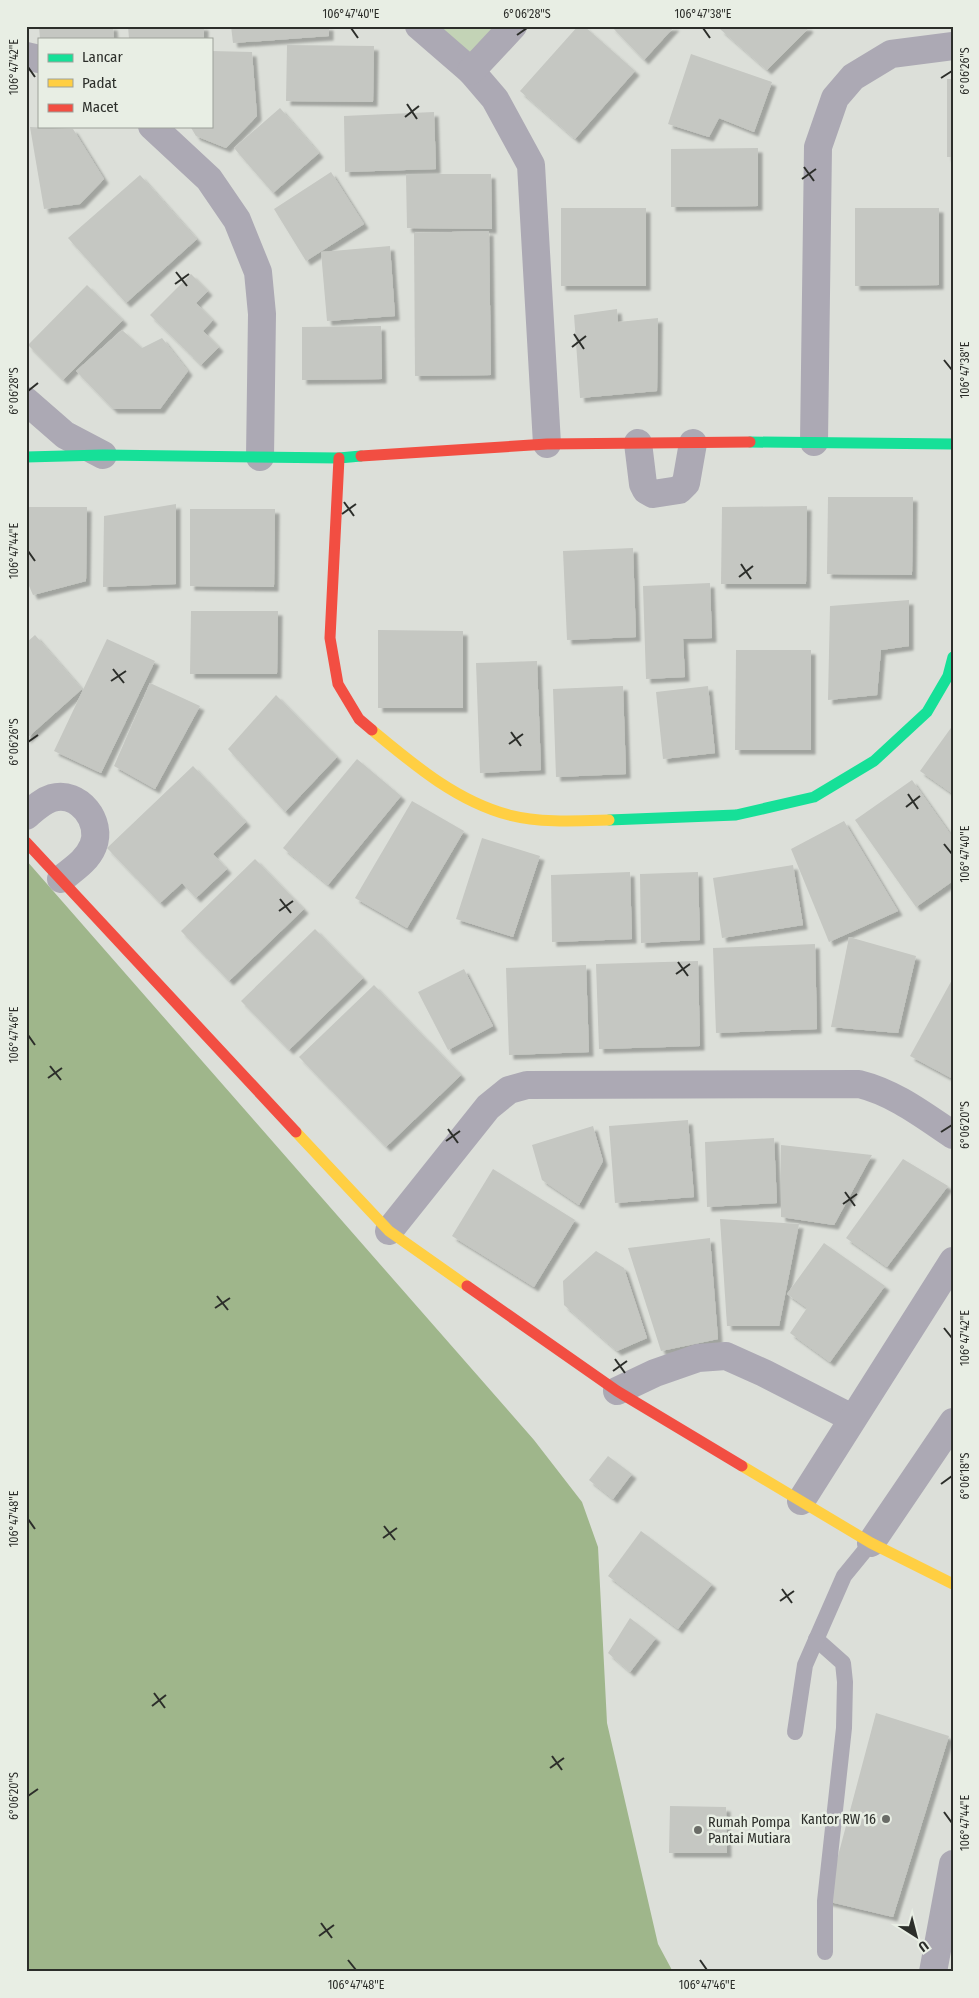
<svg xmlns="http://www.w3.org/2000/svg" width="979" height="1998" font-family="'Fira Sans Condensed',sans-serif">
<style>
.green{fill:#c3d3b6}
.water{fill:#9fb68b}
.building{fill:#c5c7c2;filter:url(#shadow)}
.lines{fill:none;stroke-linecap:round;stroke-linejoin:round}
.lane{stroke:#aca9b4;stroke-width:16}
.street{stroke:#aca9b4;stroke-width:28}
.fast{stroke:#16e098;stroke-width:11}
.slow{stroke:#ffcf43;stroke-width:11}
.jam{stroke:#f24e42;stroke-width:11}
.ticks{fill:none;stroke:#2c2e2a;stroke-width:2}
.poi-dot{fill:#6a6c67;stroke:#e8eee4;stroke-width:2}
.labels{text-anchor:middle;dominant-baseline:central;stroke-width:5;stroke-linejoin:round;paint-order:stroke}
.poi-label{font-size:14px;fill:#2c2e2a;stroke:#e8eee4;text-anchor:end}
.neatline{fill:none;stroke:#2c2e2a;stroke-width:2}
.ticks-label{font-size:12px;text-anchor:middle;fill:#2c2e2a}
</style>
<defs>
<filter id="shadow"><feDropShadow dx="4.5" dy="4.5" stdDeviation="1" flood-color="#0004"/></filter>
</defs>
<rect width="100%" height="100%" fill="#dcdfd9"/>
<polygon class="green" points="433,26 506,26 472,63"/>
<polygon class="water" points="26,860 534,1440 582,1502 598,1547 607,1723 658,1944 673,1972 26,1972"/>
<g class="building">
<polygon points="39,26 113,26 114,39 40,39"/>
<polygon points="128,26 204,26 204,39 129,39"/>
<polygon points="231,26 329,26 329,36 233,43"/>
<polygon points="578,26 584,26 635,71 575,139 520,91"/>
<polygon points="611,26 675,26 644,60"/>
<polygon points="723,26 807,26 809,28 767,70 720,29"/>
<polygon points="287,45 374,46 373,102 286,101"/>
<polygon points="211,51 252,52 257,116 226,148 196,136 190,126 211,126"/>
<polygon points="691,54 772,82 754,132 719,118 709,137 668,124"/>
<rect x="947" y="79" width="6" height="78"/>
<polygon points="280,108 319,153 273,193 234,148"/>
<polygon points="434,112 436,169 345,172 344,116"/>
<polygon points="30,127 73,129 104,179 80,204 44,209"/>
<polygon points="758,148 758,206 671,207 671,149"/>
<polygon points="331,172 364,224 306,261 274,209"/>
<polygon points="406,174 491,174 492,229 407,228"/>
<polygon points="140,175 197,239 126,303 68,238"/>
<rect x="561" y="208" width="85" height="78"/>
<polygon points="855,208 939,208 939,285 855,286"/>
<polygon points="489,231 491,375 415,376 414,233"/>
<polygon points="390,246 395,316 327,321 321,252"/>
<polygon points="191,274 208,291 196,303 213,320 203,331 219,347 201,365 150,315"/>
<polygon points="87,285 123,320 63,380 28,345"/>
<polygon points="617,309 618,322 658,318 657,391 580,398 574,315"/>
<polygon points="381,326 382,379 302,380 302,327"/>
<polygon points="122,330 142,348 162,338 188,371 160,409 113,409 76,371"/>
<polygon points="828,497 913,497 912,575 827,574"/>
<polygon points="176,504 176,584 103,587 104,516"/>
<polygon points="807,506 806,584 721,584 722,507"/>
<polygon points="26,507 87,507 86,581 33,595 26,579"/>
<polygon points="190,509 275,509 274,587 190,586"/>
<polygon points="633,548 636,637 567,640 563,551"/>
<polygon points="710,583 712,638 683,639 685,677 646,679 643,586"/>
<polygon points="909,600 909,646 881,650 877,695 828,700 830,606"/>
<polygon points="191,611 278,611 277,674 190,674"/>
<polygon points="378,630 463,631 463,708 378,708"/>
<polygon points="35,635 82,689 26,739 26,643"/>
<polygon points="107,639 155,661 101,773 54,751"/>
<polygon points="736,650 811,650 811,750 735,750"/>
<polygon points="537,661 541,770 480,773 476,663"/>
<polygon points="150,683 200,706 155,789 114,766"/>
<polygon points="623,686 626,774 556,777 553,689"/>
<polygon points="708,686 715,753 663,759 656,692"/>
<polygon points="276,695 337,757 285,812 228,749"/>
<polygon points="953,725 953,794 920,771"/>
<polygon points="357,759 401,796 328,885 283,848"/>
<polygon points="193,766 246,822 213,854 227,869 196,898 182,883 160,903 107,848"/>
<polygon points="912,780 953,838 953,881 916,907 855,820"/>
<polygon points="412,801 464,831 407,928 355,898"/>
<polygon points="844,821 898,911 829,942 791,849"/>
<polygon points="482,838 540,856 513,937 456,919"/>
<polygon points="255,859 304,909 229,981 181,931"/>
<polygon points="793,865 803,925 722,938 713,878"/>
<polygon points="630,872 632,939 552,942 551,875"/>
<polygon points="698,872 700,940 641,943 640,874"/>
<polygon points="315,929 363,978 289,1050 241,1001"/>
<polygon points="849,937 916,956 898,1033 831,1027"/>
<polygon points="815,944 817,1029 716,1033 713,948"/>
<polygon points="698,961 700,1046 599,1049 596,964"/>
<polygon points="586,965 589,1052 509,1055 506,968"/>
<polygon points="464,969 493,1026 448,1050 418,992"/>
<polygon points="953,978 953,1079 910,1056"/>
<polygon points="374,985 461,1075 386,1147 299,1057"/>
<polygon points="688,1120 694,1197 615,1203 609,1126"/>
<polygon points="593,1126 603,1161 579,1205 542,1180 532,1145"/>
<polygon points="774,1138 777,1203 707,1207 705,1142"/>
<polygon points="781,1145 872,1155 834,1225 781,1217"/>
<polygon points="903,1159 948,1186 887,1267 846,1238"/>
<polygon points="493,1169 575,1220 534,1287 452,1236"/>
<polygon points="720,1219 799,1224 779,1326 727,1326"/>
<polygon points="710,1238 718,1339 661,1351 628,1248"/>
<polygon points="824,1243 885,1286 830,1362 790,1333 807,1308 787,1294"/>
<polygon points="596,1251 624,1268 647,1338 617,1351 564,1305 563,1281"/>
<polygon points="608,1456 632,1474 613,1499 589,1480"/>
<polygon points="641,1531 712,1584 678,1629 608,1576"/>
<polygon points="630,1618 656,1638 630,1672 608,1653"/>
<polygon points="876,1713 949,1736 893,1917 826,1901"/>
<polygon points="670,1806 726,1807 727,1853 669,1853"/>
</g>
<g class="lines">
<g class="lane">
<polyline points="816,1639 843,1663 845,1682 844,1728 825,1901 825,1952"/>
<polyline points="795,1732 805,1665 844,1576 871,1543"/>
</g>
<g class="street">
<polyline points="419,26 471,71 495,99 531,165 547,444"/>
<polyline points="26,56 39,59"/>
<polyline points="471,71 513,26"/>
<polyline points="152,126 209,179 237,220 258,272 262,314 260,457"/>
<polyline points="26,401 65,435 103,455"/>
<polyline points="814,442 818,147 835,98 853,77 891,54 953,46"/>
<polyline points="638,443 643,484 646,490 653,494 679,490 686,483 693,443"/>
<path d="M26,816C34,809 42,801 52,798C79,790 103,822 93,846C87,861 72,870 61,879"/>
<path d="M389,1231L488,1107L509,1090L527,1085L859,1084C895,1093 923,1115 953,1135"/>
<polyline points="617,1391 655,1373 698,1358 726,1356 764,1373 852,1418"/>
<polyline points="801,1501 953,1261"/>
<polyline points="871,1543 953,1422"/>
<polyline points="933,1972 953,1864"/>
</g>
<g class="fast">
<polyline points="750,442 953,444"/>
<polyline points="26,457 103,455 339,458 361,456"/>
<polyline points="609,820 736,815 814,797 874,761 927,712 948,676 953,657"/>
</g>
<g class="slow">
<path d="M372,730C413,764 456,801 509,815C541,823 576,821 609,820"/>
<polyline points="296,1132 389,1231 467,1286"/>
<polyline points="742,1466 871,1543 953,1584"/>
</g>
<g class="jam">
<polyline points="361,456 547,444 750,442"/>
<polyline points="339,458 330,638 338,684 359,719 372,730"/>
<polyline points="26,842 296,1132"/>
<polyline points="467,1286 617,1391 742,1466"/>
</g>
</g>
<path class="ticks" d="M351,28L358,38M703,28L710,38M517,35L527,28M28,67L35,77M941,78L952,71M407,104L417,119M405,117L419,106M804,167L814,181M802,179L816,169M176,272L187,286M175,284L189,274M574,334L584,349M572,347L586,336M944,360L952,370M28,391L38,383M344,502L354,516M342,514L356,504M28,551L35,561M741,564L751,579M739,577L753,566M113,669L124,683M111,681L126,671M511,732L521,746M28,742L38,735M509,744L523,734M908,794L918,809M906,807L920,796M944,844L952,854M280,899L291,913M279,911L293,901M678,962L688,976M676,974L690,964M28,1035L35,1045M50,1066L61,1080M48,1078L62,1068M448,1129L458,1143M941,1132L952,1125M446,1141L460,1131M845,1192L855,1206M843,1204L857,1194M217,1296L228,1310M215,1308L230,1298M944,1328L952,1338M615,1359L625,1373M613,1371L627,1361M941,1484L952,1476M28,1519L35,1529M384,1526L395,1540M383,1538L397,1528M782,1589L792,1603M780,1601L794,1591M154,1693L165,1708M152,1706L166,1695M552,1756L562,1770M550,1768L564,1758M28,1796L38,1789M944,1812L952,1823M321,1923L332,1938M319,1936L334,1925M348,1960L356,1970M700,1960L707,1970"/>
<g class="poi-dot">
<circle cx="886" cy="1819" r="5"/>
<circle cx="698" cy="1830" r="5"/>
</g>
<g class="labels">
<g class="poi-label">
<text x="876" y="1819">Kantor RW 16</text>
<text x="708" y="1822" text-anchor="start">Rumah Pompa<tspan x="708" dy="16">Pantai Mutiara</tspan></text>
</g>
</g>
<rect width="979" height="1998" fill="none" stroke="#e8eee4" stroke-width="55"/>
<rect x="38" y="38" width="175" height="90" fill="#e8eee4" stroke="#9da19a"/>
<rect x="48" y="54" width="25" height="8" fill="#16e098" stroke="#9da19a"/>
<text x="82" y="62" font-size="15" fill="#2c2e2a">Lancar</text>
<rect x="48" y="79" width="25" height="8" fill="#ffcf43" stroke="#9da19a"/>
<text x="82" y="88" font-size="15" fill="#2c2e2a">Padat</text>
<rect x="48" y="104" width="25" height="8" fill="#f24e42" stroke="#9da19a"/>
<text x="82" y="112" font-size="15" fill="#2c2e2a">Macet</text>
<g transform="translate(916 1936) rotate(144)" stroke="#e8eee4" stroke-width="4" paint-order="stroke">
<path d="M0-4L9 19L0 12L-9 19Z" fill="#2c2e2a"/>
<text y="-8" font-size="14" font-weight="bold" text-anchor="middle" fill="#2c2e2a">U</text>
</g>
<rect x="28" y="28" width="924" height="1942" class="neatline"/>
<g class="ticks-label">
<text x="351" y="18">106°47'40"E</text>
<text x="527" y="18">6°06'28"S</text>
<text x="703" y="18">106°47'38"E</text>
<text transform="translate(14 67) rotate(-90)" y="4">106°47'42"E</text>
<text transform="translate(965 71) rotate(-90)" y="4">6°06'26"S</text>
<text transform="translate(965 370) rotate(-90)" y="4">106°47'38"E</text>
<text transform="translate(14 391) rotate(-90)" y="4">6°06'28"S</text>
<text transform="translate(14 551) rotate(-90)" y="4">106°47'44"E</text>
<text transform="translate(14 742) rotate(-90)" y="4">6°06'26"S</text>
<text transform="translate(965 854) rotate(-90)" y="4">106°47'40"E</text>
<text transform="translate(14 1035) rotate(-90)" y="4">106°47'46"E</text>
<text transform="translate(965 1125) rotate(-90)" y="4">6°06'20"S</text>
<text transform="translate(965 1338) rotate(-90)" y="4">106°47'42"E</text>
<text transform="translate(965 1476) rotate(-90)" y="4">6°06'18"S</text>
<text transform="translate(14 1519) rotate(-90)" y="4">106°47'48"E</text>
<text transform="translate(14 1796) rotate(-90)" y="4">6°06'20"S</text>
<text transform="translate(965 1823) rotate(-90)" y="4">106°47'44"E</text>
<text x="356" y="1989">106°47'48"E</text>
<text x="707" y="1989">106°47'46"E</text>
</g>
</svg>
